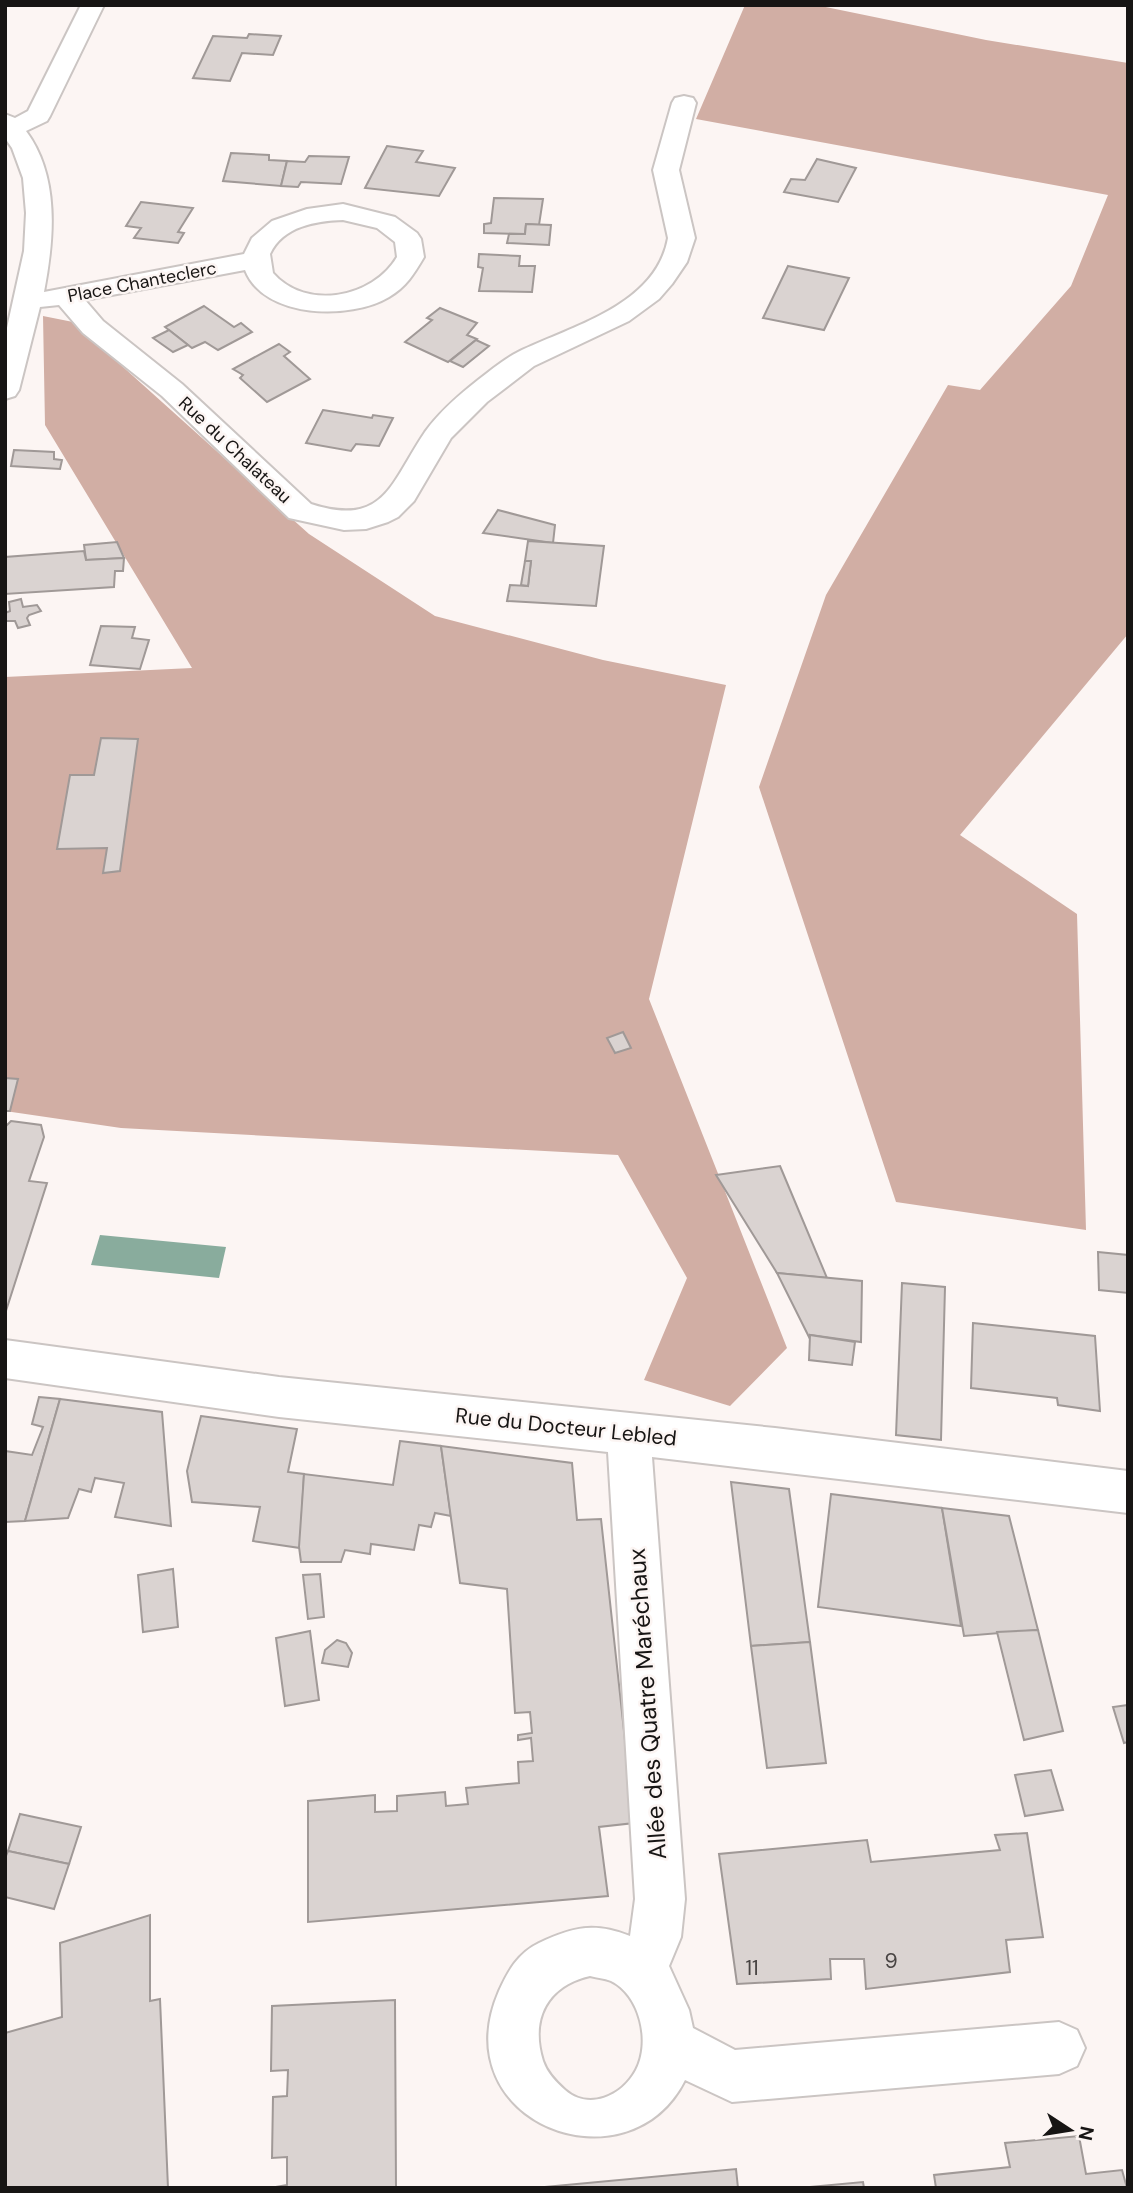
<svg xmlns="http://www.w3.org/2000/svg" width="1133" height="2193" font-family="'DM Sans',sans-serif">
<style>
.forest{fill:#d1aea4}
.water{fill:#89ac9d}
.building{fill:#dad3d1;stroke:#a09997;stroke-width:2}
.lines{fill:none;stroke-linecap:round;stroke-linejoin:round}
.minor-casing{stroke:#cbc5c3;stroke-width:4}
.minor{fill:#fff;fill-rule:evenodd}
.labels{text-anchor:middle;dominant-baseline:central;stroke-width:5;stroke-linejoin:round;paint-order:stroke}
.far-street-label{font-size:18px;fill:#171514;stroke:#fcf5f3}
.street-label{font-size:21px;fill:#171514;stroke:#fcf5f3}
.near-number-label{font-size:21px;fill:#484443}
.near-street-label{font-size:24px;fill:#171514;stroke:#fcf5f3}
</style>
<rect width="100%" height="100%" fill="#fcf5f3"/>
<g class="forest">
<polygon points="745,5 816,5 986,40 1128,63 1128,634 960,835 1077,914 1086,1230 896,1202 759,787 826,595 948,385 980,390 1071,286 1108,195 696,119"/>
<polygon points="43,316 73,322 309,534 435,616 603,660 726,685 649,999 787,1348 730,1406 644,1380 687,1278 618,1155 121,1128 5,1111 5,677 192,668 45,425"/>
</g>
<polygon class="water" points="100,1235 226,1247 219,1278 91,1265"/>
<g class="building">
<polygon points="249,34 281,36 273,55 242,53 230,81 193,78 213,36 247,38"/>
<polygon points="387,146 423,151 416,162 455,168 439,196 365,188"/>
<polygon points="231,153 269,155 269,160 287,161 281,186 223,181"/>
<polygon points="309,156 349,157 341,184 301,182 298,187 281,186 287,161 305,162"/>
<polygon points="817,159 856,168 838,202 784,192 791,179 805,180"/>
<polygon points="494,198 543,199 539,225 526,224 525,234 484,233 484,224 491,223"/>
<polygon points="141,202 193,208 178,232 184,233 178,243 134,238 141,228 126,226"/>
<polygon points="526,224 551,225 549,245 507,243 509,234 525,234"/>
<polygon points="479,254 520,256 519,266 535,266 532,292 479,291 483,268 478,267"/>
<polygon points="788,266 849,278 824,330 763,318"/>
<polygon points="204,306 234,327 241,323 252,332 218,350 205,342 192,348 165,327"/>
<polygon points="440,308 477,323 467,335 477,339 448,362 405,342 432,320 427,318"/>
<polygon points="169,330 188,345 173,352 153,338"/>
<polygon points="476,340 489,346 463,367 450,361"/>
<polygon points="279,344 290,352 284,356 310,379 267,402 240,378 243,375 233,369"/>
<polygon points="323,410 372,418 373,415 393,418 379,446 356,444 351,451 306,443"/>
<polygon points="14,450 54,452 54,459 62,460 60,469 11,466"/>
<polygon points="498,510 555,525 553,543 483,533"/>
<polygon points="528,541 604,546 596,606 507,601 510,585 528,586 531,561 525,561"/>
<polygon points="117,542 124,558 86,560 84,545"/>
<polygon points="84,551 86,560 124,558 123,571 115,571 114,587 5,594 5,557"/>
<polygon points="525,561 531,561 528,586 521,585"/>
<polygon points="21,599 23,607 37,605 41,611 29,615 27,618 30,625 18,628 15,621 5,621 5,613 10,611 9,602"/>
<polygon points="101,626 135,627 132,638 149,640 140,669 90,665"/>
<polygon points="101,738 138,739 120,871 103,873 107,848 57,849 70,775 94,775"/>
<polygon points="623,1032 631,1048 615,1053 607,1038"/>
<polygon points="5,1078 18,1079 10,1111 5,1111"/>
<polygon points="11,1121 41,1125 44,1137 29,1181 47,1183 5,1314 5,1127"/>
<polygon points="780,1166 827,1278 777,1273 716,1175"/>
<polygon points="1098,1252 1128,1255 1128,1293 1099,1290"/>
<polygon points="777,1273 862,1281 861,1342 810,1335 810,1339"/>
<polygon points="902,1283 945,1287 941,1440 896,1435"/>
<polygon points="973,1323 1095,1336 1100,1411 1058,1405 1057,1398 971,1388"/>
<polygon points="810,1335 855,1342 852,1365 809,1360"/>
<polygon points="39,1397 60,1399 25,1521 5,1522 5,1451 32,1455 43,1427 32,1424"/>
<polygon points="60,1399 162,1412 171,1526 115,1517 124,1483 95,1478 91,1492 79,1489 68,1518 25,1521"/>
<polygon points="201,1416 297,1429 288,1472 304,1474 300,1548 253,1541 260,1507 192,1502 187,1471"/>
<polygon points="400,1441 441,1446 451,1516 435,1513 431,1527 419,1525 414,1550 371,1544 370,1554 345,1550 341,1562 301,1562 299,1547 304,1474 393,1485"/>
<polygon points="441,1446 572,1463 577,1520 601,1519 634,1823 599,1827 608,1896 308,1922 308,1801 375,1795 375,1812 397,1811 397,1796 445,1792 446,1806 468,1804 466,1788 519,1783 518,1762 533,1761 531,1738 518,1740 518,1735 532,1733 530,1712 515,1713 507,1589 460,1583"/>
<polygon points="731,1482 789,1489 810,1642 751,1646"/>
<polygon points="831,1494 942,1508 961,1626 818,1607"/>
<polygon points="942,1508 1009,1516 1038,1630 964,1636"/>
<polygon points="173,1569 178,1627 143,1632 138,1575"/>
<polygon points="320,1574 324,1617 308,1619 303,1575"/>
<polygon points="1038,1630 1063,1731 1024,1740 997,1632"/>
<polygon points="310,1631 319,1700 285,1706 276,1638"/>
<polygon points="337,1640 346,1643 352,1653 348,1667 322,1663 325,1650"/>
<polygon points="810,1642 826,1763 767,1768 751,1646"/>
<polygon points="1128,1705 1128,1742 1124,1743 1113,1707"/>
<polygon points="1051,1770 1063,1810 1025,1816 1015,1775"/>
<polygon points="20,1814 81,1827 69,1864 8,1851"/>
<polygon points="1027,1833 1043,1937 1006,1940 1010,1972 866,1989 864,1959 830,1959 831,1979 737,1984 719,1854 867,1840 871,1862 1000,1850 995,1835"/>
<polygon points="8,1851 69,1864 54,1909 5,1897 5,1858"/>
<polygon points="150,1915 150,2001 160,1999 168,2188 5,2188 5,2033 62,2017 60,1943"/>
<polygon points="395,2000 396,2188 270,2188 287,2185 287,2157 272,2158 273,2097 287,2096 288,2070 271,2071 272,2006"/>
<polygon points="1079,2136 1086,2174 1122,2170 1127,2188 936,2188 934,2175 1010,2167 1005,2143"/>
<polygon points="736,2169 738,2188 534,2188"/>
<polygon points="863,2182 864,2188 799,2188"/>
</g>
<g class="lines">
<g class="minor-casing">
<g id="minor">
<path d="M81,5H104L50,116L47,121L26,131C60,177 54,239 44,292L244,254L252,238L272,221L307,209L343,204L395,217L417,233L421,239L424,257C414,274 406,287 389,297C351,320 264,319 245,270L85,300L103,321L182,384L311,504C385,528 391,482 425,432C440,411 459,395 478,380C491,370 504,359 518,352C571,326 656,306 668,238L653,170L672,103L675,98L684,96L693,98L696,103L679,170L695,238L687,262L672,284L659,299L629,321L534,366L487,402L451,438L414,501L398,517L388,522L366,529L344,530L289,518L162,396L83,333L59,305L40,307L19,390L15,396L5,399V337L24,251L26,213L23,178L12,148L5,138V114L15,118L28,111ZM343,220L377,228L395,242L397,257C373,298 306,311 273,273L270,254C283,226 316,221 343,220Z"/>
<path d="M5,1340L279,1377L775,1428L1128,1471V1513L652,1457L685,1899L681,1937L669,1966L689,2010L693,2028L735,2050L1059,2022L1077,2030L1085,2048L1077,2066L1059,2074L732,2102L685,2080C628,2193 442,2123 499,1991C508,1971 518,1953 539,1943C573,1927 594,1922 630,1936L635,1899L608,1452L279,1417L5,1378ZM590,1976C597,1978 604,1978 611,1981C640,1995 651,2042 636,2070C622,2096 589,2111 565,2090C556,2082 547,2073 543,2061C530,2019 547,1986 590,1976Z"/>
</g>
</g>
<use href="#minor" class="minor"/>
</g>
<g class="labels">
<g class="far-street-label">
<text transform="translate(142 282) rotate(-11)">Place Chanteclerc</text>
<text transform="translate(235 450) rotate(43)">Rue du Chalateau</text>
</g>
<g class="street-label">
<text transform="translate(566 1427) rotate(6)">Rue du Docteur Lebled</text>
</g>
<g class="near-number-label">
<text x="891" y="1961">9</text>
<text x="752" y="1968">11</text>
</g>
<g class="near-street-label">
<text transform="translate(647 1704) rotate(-94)">Allée des Quatre Maréchaux</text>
</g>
</g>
<rect width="1133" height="2193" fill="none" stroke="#171514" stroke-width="14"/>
<g transform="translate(1070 2130) rotate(102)" stroke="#fcf5f3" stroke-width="5" paint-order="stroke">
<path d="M0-5L12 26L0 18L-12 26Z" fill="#171514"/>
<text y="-10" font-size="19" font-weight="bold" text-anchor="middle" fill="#171514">N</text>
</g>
</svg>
